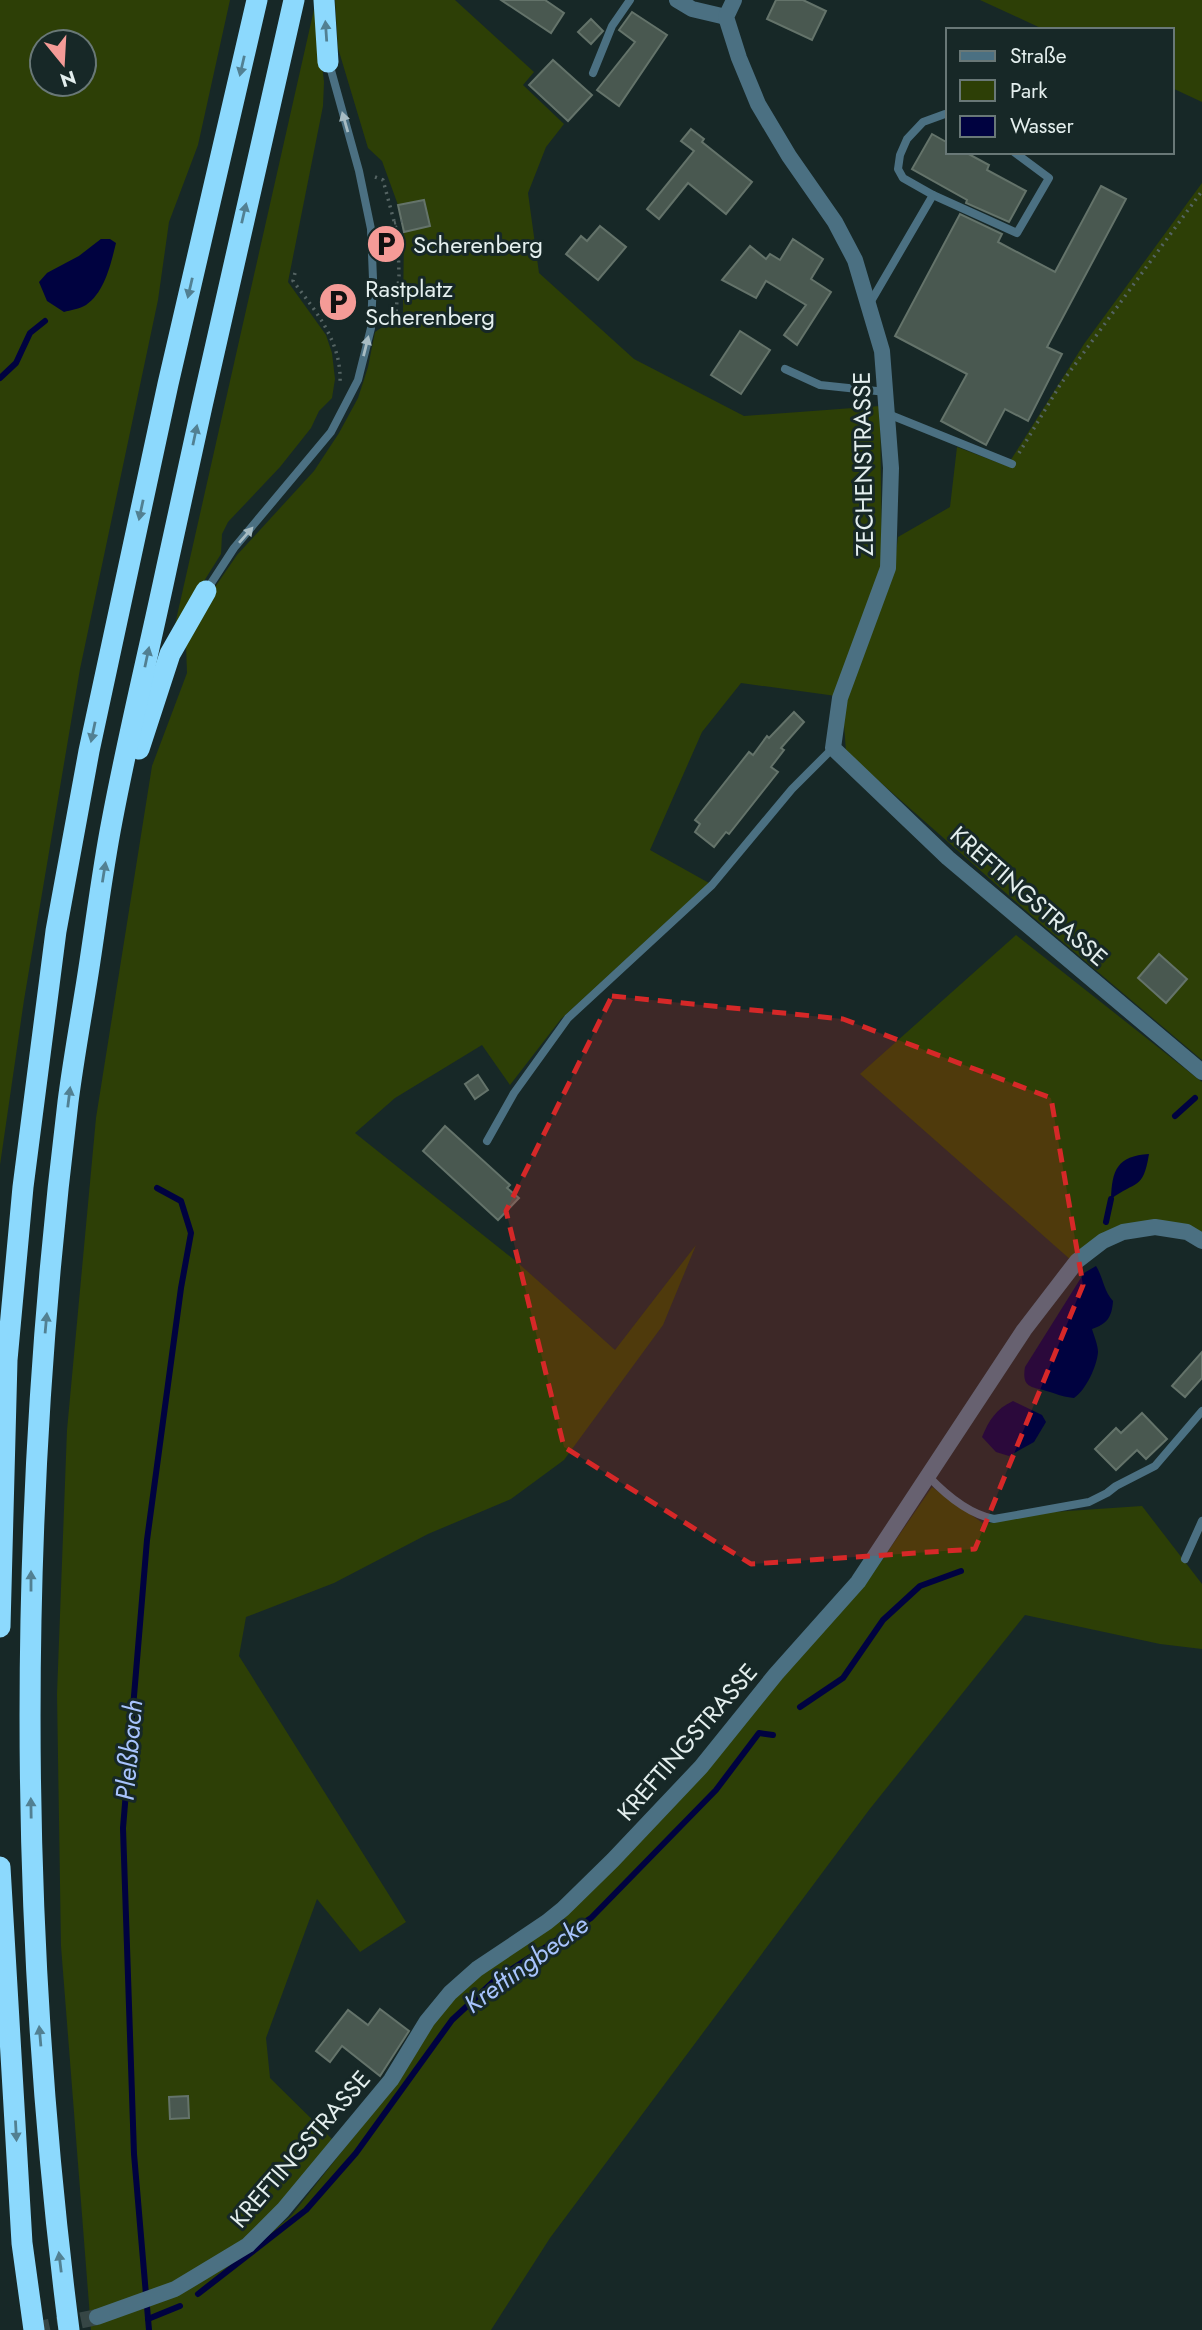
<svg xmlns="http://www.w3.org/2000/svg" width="1202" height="2330" font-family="Jost,sans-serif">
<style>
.green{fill:#2d3f06;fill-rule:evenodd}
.water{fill:#000240}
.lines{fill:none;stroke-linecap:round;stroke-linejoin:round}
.stream{stroke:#000240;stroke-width:6}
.building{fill:#495850;stroke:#64736a;stroke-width:2}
.street-tunnel{stroke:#364645;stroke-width:16;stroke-dasharray:16 8;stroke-linecap:butt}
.path{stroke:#556463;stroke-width:3.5;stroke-dasharray:2 5;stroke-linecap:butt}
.lane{stroke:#4b7082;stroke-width:8}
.street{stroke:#4b7082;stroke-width:16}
.highway{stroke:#8cd9fd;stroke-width:21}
.oneway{fill:#528092}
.oneway2{fill:#a7bcc3}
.marked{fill:#d62828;fill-opacity:0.2;stroke:#d62828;stroke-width:5;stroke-dasharray:14 9;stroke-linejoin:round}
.labels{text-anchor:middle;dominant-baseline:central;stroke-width:6;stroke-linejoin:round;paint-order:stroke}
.poi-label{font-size:24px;fill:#e4efee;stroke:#172827;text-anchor:start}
.street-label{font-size:24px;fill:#e4efee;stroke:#172827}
.water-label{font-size:26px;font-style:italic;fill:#a8c4fd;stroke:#172827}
</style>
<rect width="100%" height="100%" fill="#172827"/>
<g class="green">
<path d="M0,0H230L198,145L169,222L158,300L80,669L24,1000L0,1165ZM42,42H84V84H42ZM101,239L86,305L47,273L79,256Z"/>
<polygon points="335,0 455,0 534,72 523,85 564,124 546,147 528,193 539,273 634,359 744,416 880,406 882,565 836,696 741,683 702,732 650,850 709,883 561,1019 510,1085 482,1045 395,1098 355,1133 517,1262 615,1350 696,1245 663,1325 564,1460 511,1499 428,1534 334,1583 246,1617 239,1656 406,1922 360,1952 317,1899 266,2038 270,2078 334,2141 238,2259 291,2216 399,2079 430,2023 481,1973 551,1928 865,1585 932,1487 984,1524 1053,1512 1142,1506 1202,1584 1202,1649 1160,1644 1025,1615 869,1810 550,2238 491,2330 91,2330 61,1946 57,1694 67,1430 96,1118 152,766 187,673 186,645 206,600 237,555 314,471 339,433 358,398 368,367 375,332 403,313 404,232 430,226 424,200 398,205 382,161 368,148 338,48"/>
<polygon points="980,0 1202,0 1202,102 1172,88 1172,30 1045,30"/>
<polygon points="315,5 324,82 323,106 288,282 326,335 332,353 335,379 332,398 319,411 311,428 280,467 228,522 222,534 221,554 174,629"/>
<polygon points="1202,183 1202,1060 1033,917 846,752 844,724 846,700 894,568 898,537 950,507 957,447 1007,466 1084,344"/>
<polygon points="1016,935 1202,1082 1202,1234 1158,1224 1072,1261 860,1074"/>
</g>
<g class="water">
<path d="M101,239H110L116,243C111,263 105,292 86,305C80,309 70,310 64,312L47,301L39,282L47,273L79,256Z"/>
<path d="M1149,1154C1143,1191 1136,1180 1111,1199C1112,1170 1117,1156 1149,1154Z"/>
<path d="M1096,1266C1104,1279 1103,1290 1113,1301C1112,1317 1107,1324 1092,1329C1094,1336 1098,1345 1098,1352C1097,1366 1086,1390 1074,1398C1064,1397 1059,1395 1050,1392C1034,1386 1021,1390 1025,1367L1084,1273Z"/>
<path d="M1013,1401L1042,1415L1046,1422L1034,1442L1009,1456L996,1452L982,1437C989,1420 996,1409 1013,1401Z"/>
</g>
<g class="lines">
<g class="stream">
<polyline points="0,378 16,363 30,333 45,321"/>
<polyline points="1175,1116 1195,1098"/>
<polyline points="1106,1222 1111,1199"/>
<polyline points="800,1707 843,1678 883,1620 920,1586 961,1571"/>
<polyline points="198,2294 306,2210 356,2153 452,2020 495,1980 591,1918 716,1790 759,1733 773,1735"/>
<polyline points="148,2319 180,2306"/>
<polyline points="149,2330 134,2154 123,1828 147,1540 181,1288 191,1233 181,1201 157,1188"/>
</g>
</g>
<g class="building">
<polygon points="501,0 545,0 564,13 551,33"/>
<polygon points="776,0 803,0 826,11 812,40 767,19"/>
<polygon points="632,12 667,35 619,106 597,90 635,42 619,30"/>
<polygon points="591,19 603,31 591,44 578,32"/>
<polygon points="553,60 592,95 568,121 529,85"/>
<polygon points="691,129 704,139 702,142 752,182 726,214 688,183 659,219 647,209 694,151 681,141"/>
<polygon points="932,134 948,143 948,152 965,152 989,165 987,170 1026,191 1009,222 966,203 967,200 912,169"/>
<polygon points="1101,186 1126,199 1047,347 1062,354 1028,421 1005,409 986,445 941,421 967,374 895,336 960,214 1002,234 998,242 1055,272"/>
<polygon points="424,200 430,226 404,232 398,205"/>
<polygon points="600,226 626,247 598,280 566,254 581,236 587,241"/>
<polygon points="793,239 823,259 811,279 831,292 797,345 784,335 806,305 766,281 756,298 722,280 750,246 766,259 770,254 780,260"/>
<polygon points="740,331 770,350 741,394 711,375"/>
<polygon points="794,712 804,722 781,748 784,750 771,767 778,772 729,834 726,832 714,847 695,832 700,824 695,820 749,752 753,755 767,736 769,738"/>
<polygon points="1159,954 1187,979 1166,1003 1138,978"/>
<polygon points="478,1075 488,1090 475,1099 465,1084"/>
<polygon points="445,1126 510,1185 507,1188 519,1198 498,1220 423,1151"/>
<polygon points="1202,1352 1202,1378 1185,1397 1172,1386"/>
<polygon points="1142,1413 1167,1439 1146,1459 1137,1450 1116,1470 1095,1449 1116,1428 1121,1433"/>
<polygon points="380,2009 409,2031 380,2076 342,2046 330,2062 316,2051 348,2010 368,2025"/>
<polygon points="188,2096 189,2118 170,2119 169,2097"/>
</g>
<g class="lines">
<polyline class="street-tunnel" points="34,2330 97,2317"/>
<g class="path">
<polyline points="375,177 383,180 398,236 399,276 396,313 385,320"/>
<polyline points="394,223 402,221"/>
<path d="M295,273L293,281C317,313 342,342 340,384"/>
<polyline points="1019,453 1060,385 1202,191"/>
</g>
<g class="lane">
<polyline points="593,73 612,26 630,0"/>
<polyline points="948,115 945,114 923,122 907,139 900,155 898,169 903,178 933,195 1017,233 1049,178 1014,152"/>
<polyline points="870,303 933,195"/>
<polyline points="785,369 820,385 886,392"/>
<polyline points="888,414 1012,464"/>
<polyline points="206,591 234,548 331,432 358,380 371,328 373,279 371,229 359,171 329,63"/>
<polyline points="487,1141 514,1093 568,1018 712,885 792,789 833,748"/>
<path d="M928,1476C946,1495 968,1514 994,1519L1089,1502L1107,1493L1116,1486L1155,1466L1202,1411"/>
<polyline points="1185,1559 1202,1521"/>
</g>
<g class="street">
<polyline points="677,0 692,9 726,17"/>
<polyline points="734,0 726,17 739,58 758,104 789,156 835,222 855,260 882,351 891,468 888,568 840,698 833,748 948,858 1202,1072"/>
<polyline points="97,2317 175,2289 248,2245 283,2210 391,2080 427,2021 450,1993 477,1969 547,1922 563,1909 613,1860 701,1767 776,1674 858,1582 1024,1330 1077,1261 1103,1241 1123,1232 1155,1227 1187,1232 1202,1241"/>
</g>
<g class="highway">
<polyline points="324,0 328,62"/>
<polyline points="139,749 170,654 206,591"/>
<polyline points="0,1627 7,1360 23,1187 56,931 89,751 168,384 257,0"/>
<polyline points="0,1867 22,2243 34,2330"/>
<path d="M69,2330C17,1923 18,1509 68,1102C74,1055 83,1008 90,961C97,915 103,867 112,821C128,736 149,651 167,566C208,377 250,188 294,0"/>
</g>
</g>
<defs><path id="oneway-solid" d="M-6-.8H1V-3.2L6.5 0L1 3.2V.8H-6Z" transform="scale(1.75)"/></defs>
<g class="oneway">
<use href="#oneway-solid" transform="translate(326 31) rotate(-94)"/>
<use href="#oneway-solid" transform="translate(242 66) rotate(103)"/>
<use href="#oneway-solid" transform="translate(244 213) rotate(-77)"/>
<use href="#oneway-solid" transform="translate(190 288) rotate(103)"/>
<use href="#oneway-solid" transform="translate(195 435) rotate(-78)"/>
<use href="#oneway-solid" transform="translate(141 510) rotate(102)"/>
<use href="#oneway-solid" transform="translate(147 657) rotate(-78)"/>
<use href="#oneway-solid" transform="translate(93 732) rotate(102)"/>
<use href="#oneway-solid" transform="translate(104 872) rotate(-81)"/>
<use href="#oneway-solid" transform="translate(69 1097) rotate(-83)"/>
<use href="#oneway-solid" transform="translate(46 1323) rotate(-85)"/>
<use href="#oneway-solid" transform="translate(31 1581) rotate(-90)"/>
<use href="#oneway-solid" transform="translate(31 1808) rotate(-91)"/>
<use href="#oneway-solid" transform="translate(40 2036) rotate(-95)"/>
<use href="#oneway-solid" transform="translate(16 2131) rotate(87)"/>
<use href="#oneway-solid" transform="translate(60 2262) rotate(-97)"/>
</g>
<g class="oneway2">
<use href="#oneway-solid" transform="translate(345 122) rotate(-106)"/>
<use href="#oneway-solid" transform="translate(366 346) rotate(-76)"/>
<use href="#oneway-solid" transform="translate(246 535) rotate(-49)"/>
</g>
<path class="marked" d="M612,996L843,1019L1051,1098L1083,1285L975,1549L751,1564L564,1447L506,1211Z"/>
<defs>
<g id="parking-disc" transform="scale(2.0125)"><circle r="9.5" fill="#f59b97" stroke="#172827"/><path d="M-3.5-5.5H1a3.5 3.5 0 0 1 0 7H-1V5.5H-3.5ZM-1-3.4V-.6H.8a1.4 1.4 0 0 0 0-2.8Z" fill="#111"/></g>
</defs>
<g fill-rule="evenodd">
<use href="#parking-disc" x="386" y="244"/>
<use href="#parking-disc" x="338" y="302"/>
</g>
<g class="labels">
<g class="poi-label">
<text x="413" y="244">Scherenberg</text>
<text x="365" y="288">Rastplatz<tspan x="365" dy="28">Scherenberg</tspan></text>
</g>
<g class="street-label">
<text transform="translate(863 464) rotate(-91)">ZECHENSTRASSE</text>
<text transform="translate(1029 896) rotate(41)">KREFTINGSTRASSE</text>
<text transform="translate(687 1742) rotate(-49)">KREFTINGSTRASSE</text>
<text transform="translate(300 2149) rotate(-49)">KREFTINGSTRASSE</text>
</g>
<g class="water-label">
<text transform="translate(129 1750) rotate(-85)">Pleßbach</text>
<text transform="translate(526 1964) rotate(-36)">Kreftingbecke</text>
</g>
</g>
<rect x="946" y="28" width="228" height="126" fill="#172827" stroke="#697877" stroke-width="2"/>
<rect x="960" y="51" width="35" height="10" fill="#4b7082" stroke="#697877" stroke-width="2"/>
<text x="1010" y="63" font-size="21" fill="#e4efee">Straße</text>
<rect x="960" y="80" width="35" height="21" fill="#2d3f06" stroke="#697877" stroke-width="2"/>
<text x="1010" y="98" font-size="21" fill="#e4efee">Park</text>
<rect x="960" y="116" width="35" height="21" fill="#000240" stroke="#697877" stroke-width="2"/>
<text x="1010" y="133" font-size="21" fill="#e4efee">Wasser</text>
<g transform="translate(63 63) rotate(162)"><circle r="33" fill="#172827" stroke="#697877" stroke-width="2"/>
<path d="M0-5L12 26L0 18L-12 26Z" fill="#f59b97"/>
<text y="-10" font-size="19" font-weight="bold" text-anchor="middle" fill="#e4efee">N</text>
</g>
</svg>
